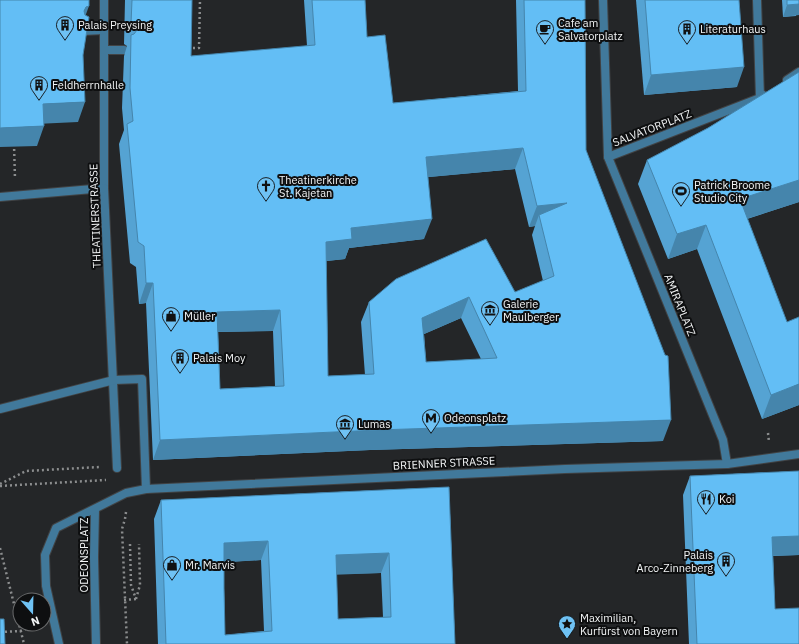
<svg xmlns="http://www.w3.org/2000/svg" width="799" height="644" font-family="'IBM Plex Sans',sans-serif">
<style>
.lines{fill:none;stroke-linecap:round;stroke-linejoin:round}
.pedestrian-casing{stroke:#414345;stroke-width:10}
.minor-casing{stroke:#414345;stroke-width:10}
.tertiary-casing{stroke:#414345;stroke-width:10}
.path{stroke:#8b8d8e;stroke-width:2.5;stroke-dasharray:2 3;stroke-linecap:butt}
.pedestrian{stroke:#41799b;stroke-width:8}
.minor{stroke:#41799b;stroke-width:8}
.tertiary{stroke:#41799b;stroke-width:8}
.wall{fill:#55a3d3;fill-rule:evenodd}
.shaded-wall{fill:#4585ac}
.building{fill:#63bef5;stroke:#4585ac;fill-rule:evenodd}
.labels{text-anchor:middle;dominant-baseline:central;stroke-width:4;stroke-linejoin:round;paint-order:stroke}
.poi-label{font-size:11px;fill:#f3f5f6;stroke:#0e0f10;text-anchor:start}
.street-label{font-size:11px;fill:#f3f5f6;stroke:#0e0f10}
</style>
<rect width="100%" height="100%" fill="#242628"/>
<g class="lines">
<g class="pedestrian-casing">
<g id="pedestrian">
<polyline points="104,0 104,188 117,468"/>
<polyline points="757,0 760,98"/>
<polyline points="82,31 104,30"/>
<polyline points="104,50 124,50"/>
<polyline points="0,197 104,188"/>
<polyline points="0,409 114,380 142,379 146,489"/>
</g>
</g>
<g class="minor-casing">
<g id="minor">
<polyline points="603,0 608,157 723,440 727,464"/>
<polyline points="787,80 799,72"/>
<polyline points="608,157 760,98 763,95"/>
</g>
</g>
<g class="tertiary-casing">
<g id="tertiary">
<polyline points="95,510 94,557 96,644"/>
<polyline points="59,644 46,586 45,555 56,528 126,493 146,489 565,469 727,464 799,454"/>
</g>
</g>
<g class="path">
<polyline points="188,48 199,48 200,0"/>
<polyline points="14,144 15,179"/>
<polyline points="768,433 769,442"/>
<polyline points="0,484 26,471 100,467"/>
<polyline points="0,486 106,480"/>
<polyline points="126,512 125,519 122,529 127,644"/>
<polyline points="130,544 131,585 136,599"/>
<polyline points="0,548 24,644"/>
<polyline points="136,599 140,585 139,544"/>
<polyline points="124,600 136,599"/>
<polyline points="0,632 20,631 26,629"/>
</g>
<use href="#pedestrian" class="pedestrian"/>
<use href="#minor" class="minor"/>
<use href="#tertiary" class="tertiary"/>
</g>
<g class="wall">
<path d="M125,0H192L191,56L307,46L304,0H365L367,37L393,103L518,91L516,0H585L586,150L663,441L370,450L153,460L146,303L139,304L136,267L130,263L119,144L124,130L122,108L124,56L127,46L124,44ZM515,169L529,227L535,226L532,235L543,281L515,292L369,302L361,322L365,375L328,376L326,261L345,259L349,248L424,239L428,177ZM461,318L481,359L426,362L424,334ZM273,331L275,386L220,389L218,332Z"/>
<polygon points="636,0 739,0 737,87 644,95"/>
<polygon points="782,0 799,0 796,16 783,17"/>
<polygon points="799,72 799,202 747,219 799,405 762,419 697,249 668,259 638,184 647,160 708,128"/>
<polygon points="799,471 799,555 773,556 775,609 799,644 689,644 683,495 690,476"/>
<path d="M449,487L455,644H158L154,519L161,500ZM261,560L264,631L225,635L224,588V562ZM381,573L383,617L338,619L336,574Z"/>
</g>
<g class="shaded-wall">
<polygon points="799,4 799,15 783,17 787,5"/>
<polygon points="89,6 82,25 84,11 86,7"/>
<polygon points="744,67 737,87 644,95 651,75"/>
<polygon points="85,102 78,122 36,124 43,104"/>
<polygon points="44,126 37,146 0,147 0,128"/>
<polygon points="523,148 515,169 419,178 426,157"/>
<polygon points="799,180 799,202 731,224 740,199"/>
<polygon points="567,203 539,215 535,226 529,227 537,206"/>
<polygon points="432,219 424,239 349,248 345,259 318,262 326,242 351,228"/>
<polygon points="706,225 697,249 668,259 677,234"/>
<polygon points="146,283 153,283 146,303 139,304"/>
<polygon points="469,297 461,318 415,338 422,318"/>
<polygon points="280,310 273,331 210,332 217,312"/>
<polygon points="799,384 799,405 762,419 771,395"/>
<polygon points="671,420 663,441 370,450 153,460 160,440 378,430"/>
<polygon points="799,536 799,555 766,556 772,537"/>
<polygon points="268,541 261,560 217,563 224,543"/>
<polygon points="389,553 381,573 329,575 336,555"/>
</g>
<g class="building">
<polygon points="0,0 89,0 89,6 86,7 84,11 85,15 89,17 83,55 85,102 43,104 44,126 0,128"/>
<path d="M132,0H192L191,56L315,45L312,0H365L367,37L385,35L393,103L526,91L524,0H585L586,150L665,355L668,356L671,420L378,430L160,440L153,283H146L144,246L138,242L127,124L133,121L130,88L131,35L134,34L137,30L136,27L131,24ZM523,148L537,206L567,203L539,215L554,276L515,292L486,239L396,279L369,302L374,374L328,376L326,242L352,239L351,228L432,219L426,157ZM469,297L497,358L426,362L422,318ZM280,310L284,386L220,389L217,312Z"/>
<polygon points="645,0 739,0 744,67 651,75"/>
<polygon points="787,0 799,0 799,4 787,5"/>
<polygon points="799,72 799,180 740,199 787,322 799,317 799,384 771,395 706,225 677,234 647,160 708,128"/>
<polygon points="799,471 799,536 772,537 775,609 799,608 799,644 697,644 690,476"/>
<path d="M449,487L455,644H166L161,500ZM268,541L272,631L225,635L224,588V543ZM389,553L391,617L338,619L336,555Z"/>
<polygon points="0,619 4,619 5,644 0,644"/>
</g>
<defs>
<g id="building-pin" transform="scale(0.9)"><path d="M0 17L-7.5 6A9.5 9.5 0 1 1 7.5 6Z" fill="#6fc2f4" stroke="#0e0f10"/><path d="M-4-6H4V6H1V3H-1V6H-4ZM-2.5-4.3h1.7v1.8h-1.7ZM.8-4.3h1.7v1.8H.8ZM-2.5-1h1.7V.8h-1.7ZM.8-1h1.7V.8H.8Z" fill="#111"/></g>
<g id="cafe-pin" transform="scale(0.9)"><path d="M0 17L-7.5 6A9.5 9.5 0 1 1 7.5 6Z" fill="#6fc2f4" stroke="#0e0f10"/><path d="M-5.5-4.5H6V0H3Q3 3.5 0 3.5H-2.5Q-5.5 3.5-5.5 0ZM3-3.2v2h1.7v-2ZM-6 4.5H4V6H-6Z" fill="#111"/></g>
<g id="church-pin" transform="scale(0.9)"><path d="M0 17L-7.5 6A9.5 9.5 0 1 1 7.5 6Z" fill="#6fc2f4" stroke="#0e0f10"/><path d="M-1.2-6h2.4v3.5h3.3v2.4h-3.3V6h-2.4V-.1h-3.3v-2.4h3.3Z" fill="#111"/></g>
<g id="stadium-pin" transform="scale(0.9)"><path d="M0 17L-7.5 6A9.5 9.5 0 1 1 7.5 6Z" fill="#6fc2f4" stroke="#0e0f10"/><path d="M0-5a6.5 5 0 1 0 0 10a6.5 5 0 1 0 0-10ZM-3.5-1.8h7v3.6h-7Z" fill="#111"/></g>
<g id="museum-pin" transform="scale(0.9)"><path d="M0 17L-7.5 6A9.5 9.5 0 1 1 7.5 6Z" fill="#6fc2f4" stroke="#0e0f10"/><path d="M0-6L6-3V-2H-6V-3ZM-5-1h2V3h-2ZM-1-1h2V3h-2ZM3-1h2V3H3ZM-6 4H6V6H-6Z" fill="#111"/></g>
<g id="shop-pin" transform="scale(0.9)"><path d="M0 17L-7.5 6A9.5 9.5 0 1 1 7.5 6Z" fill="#6fc2f4" stroke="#0e0f10"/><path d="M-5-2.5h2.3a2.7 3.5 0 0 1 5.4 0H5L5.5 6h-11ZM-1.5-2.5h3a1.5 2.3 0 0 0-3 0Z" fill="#111"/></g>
<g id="metro-pin" transform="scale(0.9)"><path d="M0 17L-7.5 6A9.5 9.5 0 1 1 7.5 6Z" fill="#6fc2f4" stroke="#0e0f10"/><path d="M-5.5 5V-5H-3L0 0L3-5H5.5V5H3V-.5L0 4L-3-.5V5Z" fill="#111"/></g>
<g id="restaurant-pin" transform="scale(0.9)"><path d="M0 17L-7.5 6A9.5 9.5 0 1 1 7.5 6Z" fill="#6fc2f4" stroke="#0e0f10"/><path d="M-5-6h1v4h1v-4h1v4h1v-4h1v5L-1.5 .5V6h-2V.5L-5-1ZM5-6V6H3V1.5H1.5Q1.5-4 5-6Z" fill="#111"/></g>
<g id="sight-pin" transform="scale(0.9)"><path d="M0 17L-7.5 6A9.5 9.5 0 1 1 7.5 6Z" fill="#6fc2f4" stroke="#0e0f10"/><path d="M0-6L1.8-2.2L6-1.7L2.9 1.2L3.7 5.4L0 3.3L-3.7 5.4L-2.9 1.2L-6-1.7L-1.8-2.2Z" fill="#111"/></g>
</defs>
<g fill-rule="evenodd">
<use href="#building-pin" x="65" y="25"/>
<use href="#cafe-pin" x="545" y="29"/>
<use href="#building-pin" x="687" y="29"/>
<use href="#building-pin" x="39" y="85"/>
<use href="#church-pin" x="266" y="186"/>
<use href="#stadium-pin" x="681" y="191"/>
<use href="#museum-pin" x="490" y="310"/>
<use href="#shop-pin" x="171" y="316"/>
<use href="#building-pin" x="180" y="358"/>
<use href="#metro-pin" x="431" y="418"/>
<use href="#museum-pin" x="345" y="424"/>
<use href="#restaurant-pin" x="706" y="499"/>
<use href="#building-pin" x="726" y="561"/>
<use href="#shop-pin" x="172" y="565"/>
<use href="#sight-pin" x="567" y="624"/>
</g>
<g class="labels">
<g class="poi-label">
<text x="558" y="23">Cafe am<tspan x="558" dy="13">Salvatorplatz</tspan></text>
<text x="78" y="25">Palais Preysing</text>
<text x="700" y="29">Literaturhaus</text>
<text x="52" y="85">Feldherrnhalle</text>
<text x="279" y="180">Theatinerkirche<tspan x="279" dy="13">St. Kajetan</tspan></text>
<text x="694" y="185">Patrick Broome<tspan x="694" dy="13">Studio City</tspan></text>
<text x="503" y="304">Galerie<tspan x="503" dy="13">Maulberger</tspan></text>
<text x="184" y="316">Müller</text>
<text x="193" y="358">Palais Moy</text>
<text x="444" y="418">Odeonsplatz</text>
<text x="358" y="424">Lumas</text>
<text x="719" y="499">Koi</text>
<text x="713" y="555" text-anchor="end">Palais<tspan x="713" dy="13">Arco-Zinneberg</tspan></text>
<text x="185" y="565">Mr. Marvis</text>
<text x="580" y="618">Maximilian,<tspan x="580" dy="13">Kurfürst von Bayern</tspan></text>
</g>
<g class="street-label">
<text transform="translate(652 128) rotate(-21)">SALVATORPLATZ</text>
<text transform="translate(95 216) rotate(-92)">THEATINERSTRASSE</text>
<text transform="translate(680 305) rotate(68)">AMIRAPLATZ</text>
<text transform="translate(444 463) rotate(-3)">BRIENNER STRASSE</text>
<text transform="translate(84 555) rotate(-90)">ODEONSPLATZ</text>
</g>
</g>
<g transform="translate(32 612) rotate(160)"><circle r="19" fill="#0e0f10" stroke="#6a6b6c"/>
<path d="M0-3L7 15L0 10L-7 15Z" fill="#6fc2f4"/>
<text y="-6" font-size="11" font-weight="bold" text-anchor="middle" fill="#f3f5f6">N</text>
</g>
</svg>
